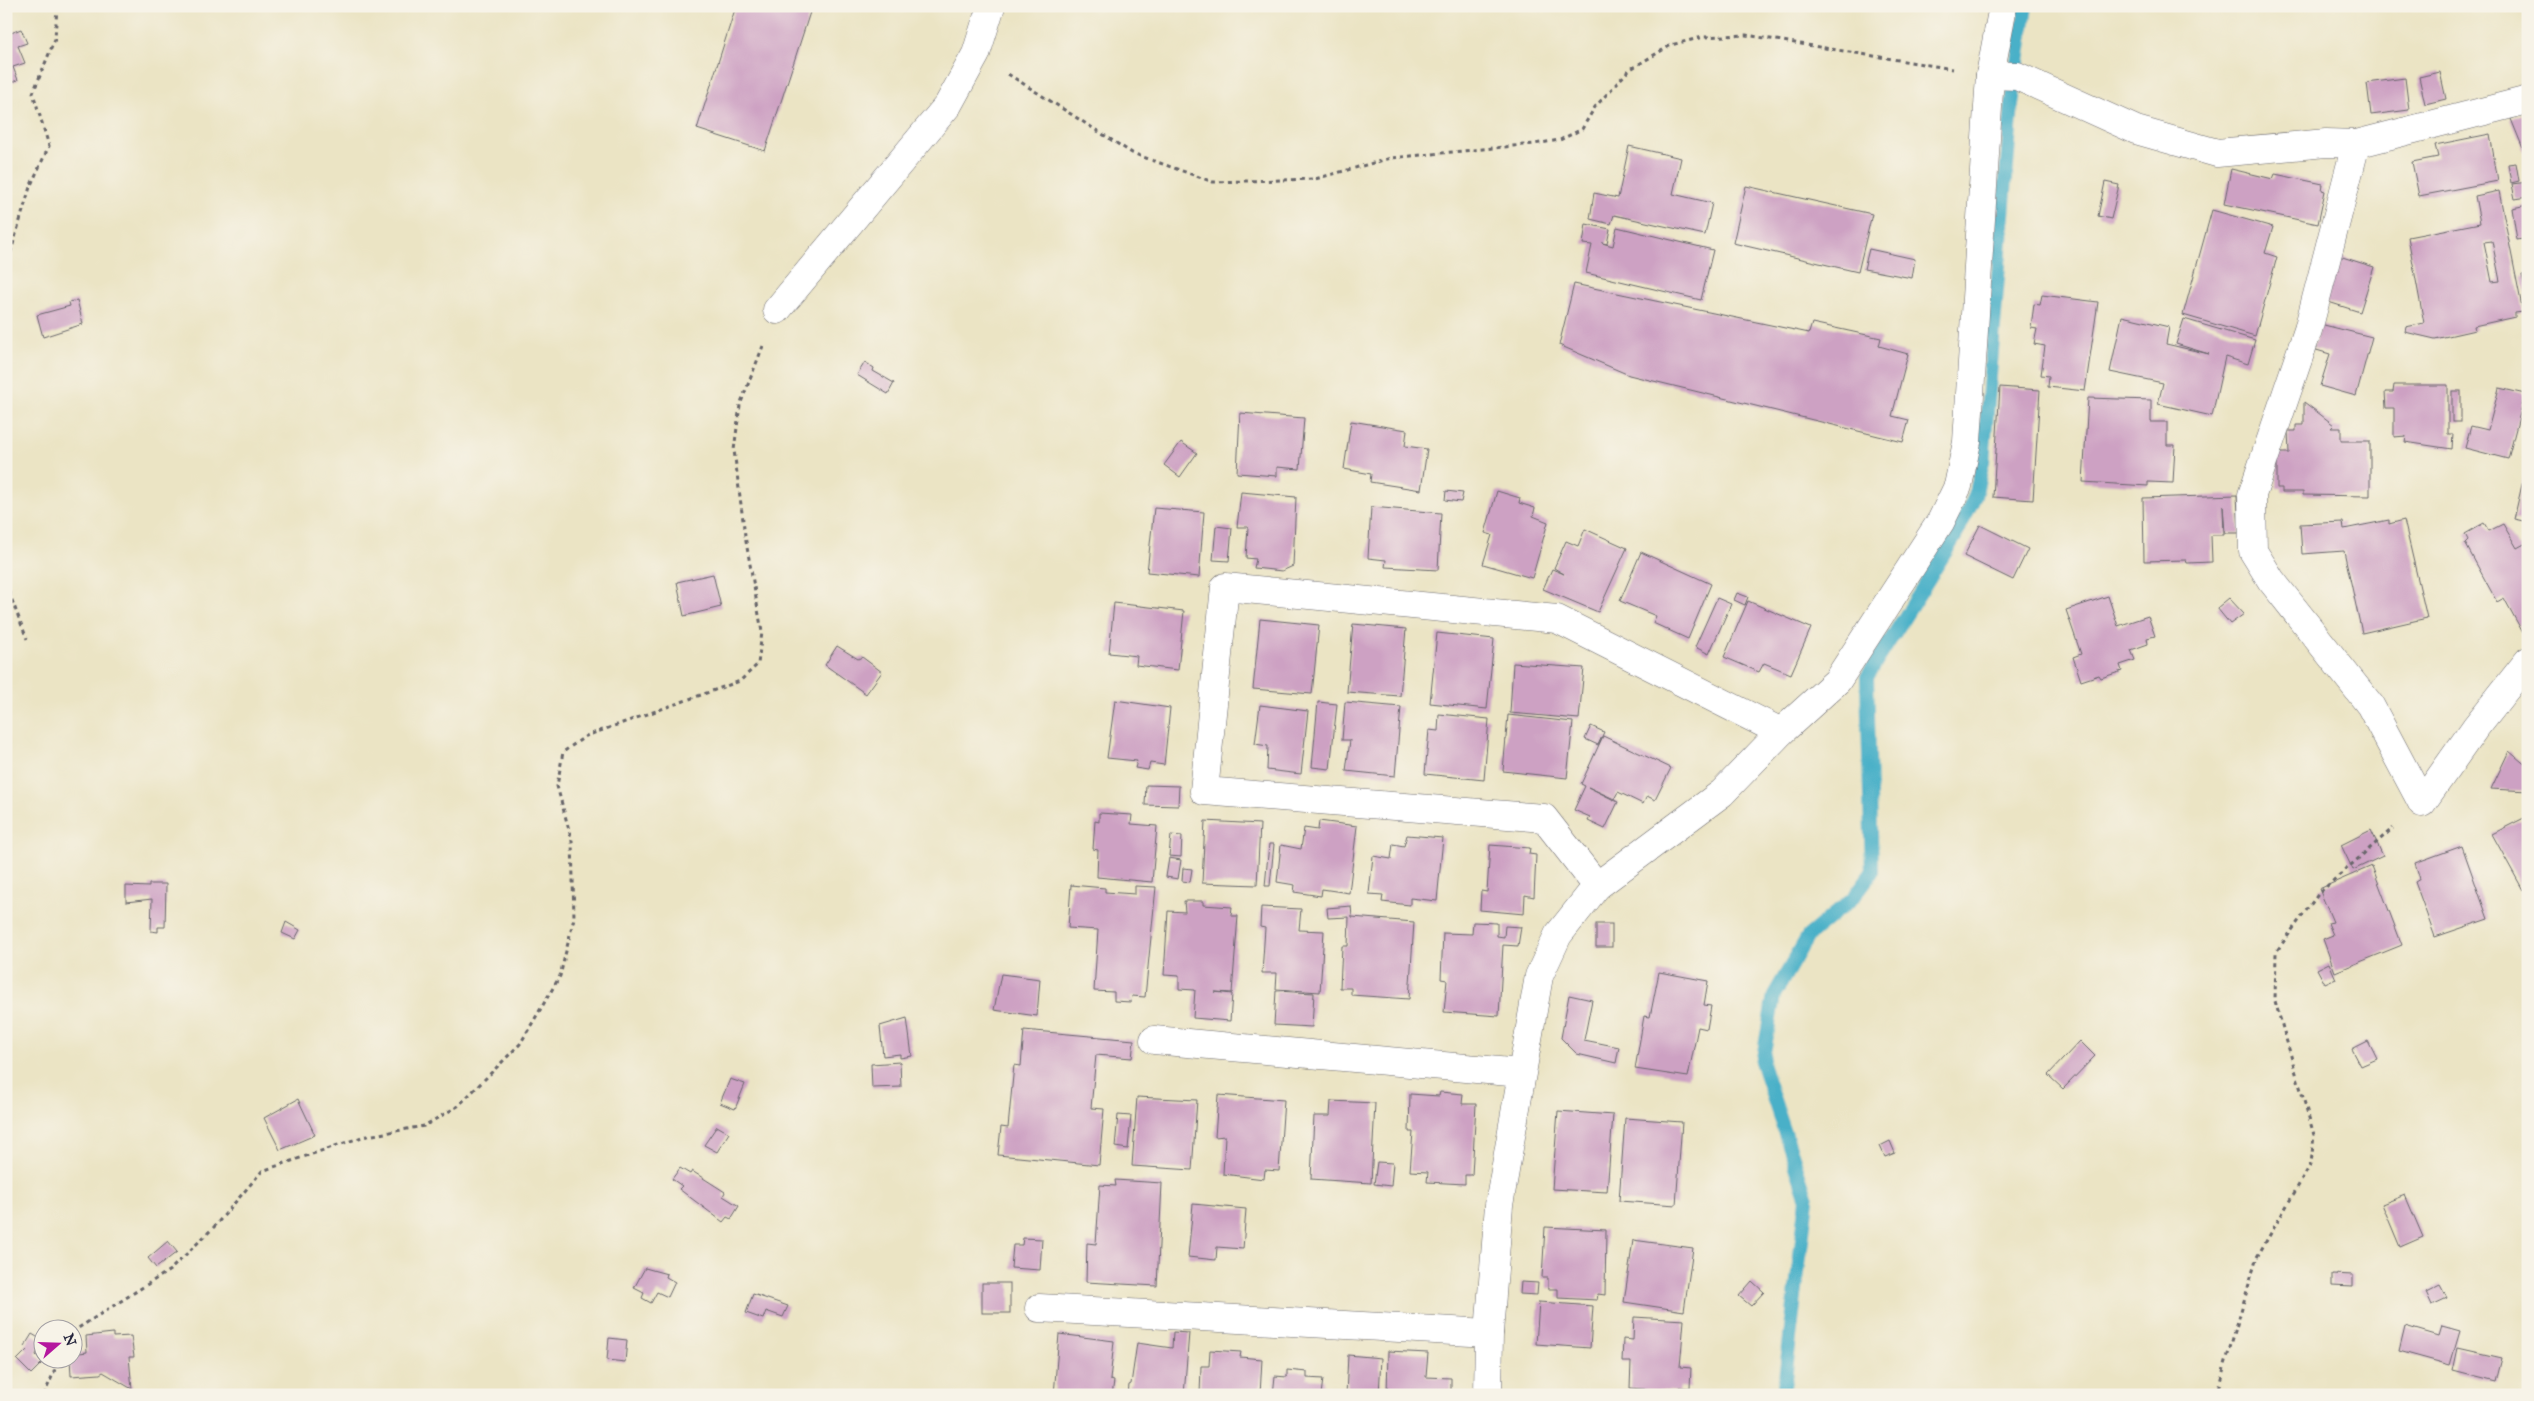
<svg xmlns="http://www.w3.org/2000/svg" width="2534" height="1401" font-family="'IM FELL Great Primer',serif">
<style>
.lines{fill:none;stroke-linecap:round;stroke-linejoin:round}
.stream{stroke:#49b0c8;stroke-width:14}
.building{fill:#cda1c3;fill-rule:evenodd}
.minor-casing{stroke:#68666b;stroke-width:29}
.path{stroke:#68666b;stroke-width:3;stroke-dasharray:4 4;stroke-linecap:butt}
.minor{stroke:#fff;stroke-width:28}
</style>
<rect width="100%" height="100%" fill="#f7f3e8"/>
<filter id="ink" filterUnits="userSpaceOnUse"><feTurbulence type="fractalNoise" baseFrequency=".02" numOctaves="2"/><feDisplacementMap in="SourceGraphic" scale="10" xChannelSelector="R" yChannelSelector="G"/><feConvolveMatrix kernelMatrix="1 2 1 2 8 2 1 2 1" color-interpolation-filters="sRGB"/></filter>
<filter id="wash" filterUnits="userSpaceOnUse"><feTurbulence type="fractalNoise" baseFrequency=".0096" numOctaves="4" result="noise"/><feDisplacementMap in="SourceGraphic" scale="20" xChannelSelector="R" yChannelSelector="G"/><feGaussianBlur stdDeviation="1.12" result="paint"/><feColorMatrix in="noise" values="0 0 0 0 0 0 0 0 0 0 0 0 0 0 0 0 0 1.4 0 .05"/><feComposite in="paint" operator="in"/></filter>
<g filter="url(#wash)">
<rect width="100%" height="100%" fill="#ebe4c4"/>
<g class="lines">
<polyline class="stream" points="1783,1395 1807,1199 1762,1064 1774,995 1808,936 1854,897 1872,872 1867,677 1955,537 1975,496 1983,462 2012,104 2026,6"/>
</g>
<g id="blocks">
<g class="building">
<polygon points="736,6 812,6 765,151 697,129"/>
<polygon points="21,29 27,43 18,46 25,63 13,67 18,80 6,84 6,35"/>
<polygon points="2440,72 2446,99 2425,104 2419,77"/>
<polygon points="2405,78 2409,110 2371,115 2367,83"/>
<polygon points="2523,114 2528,125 2528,149 2524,151 2511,119"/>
<polygon points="2490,134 2498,181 2419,196 2412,162 2438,157 2435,145"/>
<polygon points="1629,146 1681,158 1673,194 1712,203 1705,235 1614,215 1611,224 1590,219 1594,193 1618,198"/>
<polygon points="2516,163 2519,181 2511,183 2508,164"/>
<polygon points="2231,169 2273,179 2275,174 2323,184 2322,190 2325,191 2318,224 2224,204"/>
<polygon points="2105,182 2119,185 2111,219 2098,216"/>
<polygon points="2528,182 2528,197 2515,199 2512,184"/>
<polygon points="1746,186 1872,214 1858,272 1733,243"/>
<path d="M2499,191L2523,312L2515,313V317L2474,326L2475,330L2435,339L2405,332L2406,327L2424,323L2408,237L2480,223L2475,196ZM2492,241L2500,281L2492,282L2484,242Z"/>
<polygon points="2528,205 2528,238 2517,240 2512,208"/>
<polygon points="2212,210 2273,227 2265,253 2277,257 2255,336 2183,315"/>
<polygon points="1586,224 1610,229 1607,244 1602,243 1613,246 1617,227 1713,250 1701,300 1586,273 1592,245 1583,244"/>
<polygon points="1869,249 1915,259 1912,278 1864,269"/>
<polygon points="2336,255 2374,267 2360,312 2322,300"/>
<polygon points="2528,274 2528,297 2527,297 2522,275"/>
<polygon points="1574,284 1809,333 1812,323 1881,338 1879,346 1908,354 1892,416 1909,420 1903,442 1629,375 1559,345"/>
<polygon points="2042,295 2098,302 2085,391 2048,387 2049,376 2041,375 2045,346 2034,344 2037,329 2031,328 2034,304 2040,305"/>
<polygon points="77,300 83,324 43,337 37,315 70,306 69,302"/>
<polygon points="2122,316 2169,327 2166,344 2209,354 2176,344 2184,319 2255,340 2248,364 2225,357 2212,416 2158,404 2163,383 2110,372"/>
<polygon points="2320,324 2372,337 2356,396 2320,386 2330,354 2313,349"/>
<polygon points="865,362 874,368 873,371 894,383 888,394 857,375"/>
<polygon points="2394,385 2448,385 2448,434 2453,434 2452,449 2405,442 2406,436 2394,437 2394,408 2386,408 2385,392 2393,392"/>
<polygon points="2000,387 2040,390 2033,500 1993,497"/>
<polygon points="2499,388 2525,394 2508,459 2465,448 2471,426 2488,430"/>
<rect x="2452" y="391" width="9" height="31"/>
<polygon points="2088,398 2151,400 2151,422 2167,422 2167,445 2175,445 2173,483 2148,482 2148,486 2083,482"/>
<polygon points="2304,402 2334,425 2331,428 2341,428 2341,441 2370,441 2370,496 2303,495 2303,492 2282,492 2282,488 2277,488 2277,453 2289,453 2288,431 2296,431 2296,425 2304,425"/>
<polygon points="1240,413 1304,418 1300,469 1277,467 1277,476 1237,473"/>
<polygon points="1351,421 1407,430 1405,446 1427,449 1421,490 1370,482 1371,474 1344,469"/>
<polygon points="1181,442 1197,453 1180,477 1164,465"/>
<polygon points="2528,459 2528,522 2514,519"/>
<polygon points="1446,491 1463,493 1461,502 1445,500"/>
<polygon points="1497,491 1520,498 1519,503 1535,508 1533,516 1548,522 1532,578 1483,564 1492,535 1485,533"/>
<polygon points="1241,492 1296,497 1293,566 1282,571 1254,568 1256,559 1246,558 1248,527 1237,527"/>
<polygon points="2237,495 2239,533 2225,533 2223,506 2224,535 2211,535 2212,562 2187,563 2186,560 2144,561 2143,498"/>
<polygon points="1371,507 1441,513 1438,570 1385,567 1386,560 1368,558"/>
<polygon points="1154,508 1204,512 1199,577 1147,572"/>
<polygon points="2389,520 2389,524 2404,520 2427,618 2362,633 2344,551 2302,554 2300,524 2343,522 2344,529"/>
<polygon points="2484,523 2489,531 2503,524 2517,548 2528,542 2528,627 2523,633 2504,598 2497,602 2465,543 2468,540 2465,534"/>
<polygon points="1980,525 2028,549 2013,580 1964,556"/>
<polygon points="1216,526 1232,528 1229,561 1213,560"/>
<polygon points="1585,529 1627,548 1598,612 1543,589 1552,569 1564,574 1554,568 1566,541 1578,546"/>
<polygon points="1641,552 1711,584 1688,639 1653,623 1656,616 1620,601"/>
<polygon points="713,574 721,607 684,616 677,582"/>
<polygon points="1737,593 1748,597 1745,605 1734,600"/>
<polygon points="2108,596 2118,626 2148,616 2155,636 2147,638 2148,644 2131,650 2135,660 2120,665 2122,671 2101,678 2099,675 2081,681 2073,657 2081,654 2066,610"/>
<polygon points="1717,598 1731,604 1709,654 1695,647"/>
<polygon points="2229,598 2244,614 2230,624 2217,608"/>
<polygon points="1748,601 1811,628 1791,674 1764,663 1759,672 1724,657"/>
<polygon points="1114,603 1184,611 1178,670 1136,665 1137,656 1109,653"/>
<polygon points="1260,619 1319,625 1312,694 1253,689"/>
<polygon points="1353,624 1406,629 1400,696 1347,692"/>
<polygon points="1437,633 1494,639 1487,709 1430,703"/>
<polygon points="837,646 858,659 862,657 882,672 866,694 825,665"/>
<polygon points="1513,663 1584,668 1579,719 1510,713"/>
<polygon points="1115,700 1170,708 1164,765 1150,763 1148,770 1135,768 1137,761 1107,758"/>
<polygon points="1318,702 1337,704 1330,769 1312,767"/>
<polygon points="1345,702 1401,707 1395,776 1346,771 1350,740 1342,740"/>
<polygon points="1260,705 1308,711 1301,774 1267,770 1268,746 1255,744"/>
<polygon points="1439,714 1489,719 1484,780 1425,774 1429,730 1438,731"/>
<polygon points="1508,715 1573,722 1567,778 1503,771"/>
<polygon points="1591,726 1604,732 1598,745 1585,739"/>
<polygon points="1603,736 1671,768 1655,800 1647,796 1643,804 1618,792 1614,799 1588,787 1618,802 1605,829 1588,821 1590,817 1574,810 1585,786 1581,784"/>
<polygon points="2509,751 2528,767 2528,791 2491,789"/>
<polygon points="1146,785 1179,786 1178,806 1145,805"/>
<polygon points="1099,813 1132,815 1131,824 1157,826 1152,882 1097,877 1098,850 1093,849 1095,821 1099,822"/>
<polygon points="2524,818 2528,823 2528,888 2523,890 2492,834"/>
<polygon points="1205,821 1260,824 1257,885 1202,883"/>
<polygon points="1319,821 1357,826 1349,893 1322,889 1321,896 1294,892 1295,885 1277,882 1281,845 1301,849 1304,828 1318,830"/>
<polygon points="2371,830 2383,856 2353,870 2341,845"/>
<polygon points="1171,835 1182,836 1181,857 1169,856"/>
<polygon points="1407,835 1443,838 1437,901 1410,898 1410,905 1382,902 1383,895 1369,894 1373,856 1391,859 1393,844 1404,846"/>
<polygon points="1269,844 1274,844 1270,886 1265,886"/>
<polygon points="1490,845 1530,848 1529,854 1536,855 1534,897 1525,895 1524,914 1480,910 1481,891 1487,892"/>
<polygon points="2462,846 2488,919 2435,937 2415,882 2420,879 2415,863"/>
<polygon points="1169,858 1181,860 1178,879 1166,877"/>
<polygon points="2372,866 2402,945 2335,972 2323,939 2333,935 2328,923 2333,922 2319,889"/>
<polygon points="1183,868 1192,869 1190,882 1182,881"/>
<polygon points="149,884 166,884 165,927 158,927 158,932 151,931 152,899 126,902 126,886 149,887"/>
<polygon points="1071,885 1105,888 1105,892 1135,894 1135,886 1156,887 1145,997 1132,996 1131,1002 1114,1001 1114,992 1094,991 1098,930 1068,928"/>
<polygon points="1184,901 1203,901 1203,905 1232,907 1231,916 1238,916 1232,993 1215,992 1232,994 1230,1021 1193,1018 1195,990 1179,989 1179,976 1164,975 1168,911 1185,912"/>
<polygon points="1351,906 1352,917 1414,922 1409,999 1351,995 1351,988 1340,988 1342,946 1348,946 1349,917 1328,918 1327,908"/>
<polygon points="1261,907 1301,909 1299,930 1324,931 1320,992 1276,989 1277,973 1262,973 1265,928 1260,927"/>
<polygon points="286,922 300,930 295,939 282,933"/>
<polygon points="1473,922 1497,923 1497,936 1504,937 1505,926 1521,927 1518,946 1503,945 1499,1016 1444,1012 1447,980 1441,979 1443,933 1472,934"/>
<rect x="1596" y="924" width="16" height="23"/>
<polygon points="2329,963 2336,979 2325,984 2317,969"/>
<polygon points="1659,972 1708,981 1704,1005 1711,1006 1707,1029 1698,1027 1688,1077 1635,1069 1644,1016 1650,1017"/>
<polygon points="1001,974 1040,979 1037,1016 994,1010"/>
<polygon points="1276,991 1314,993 1312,1027 1274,1025"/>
<polygon points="1569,995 1592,1000 1584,1040 1619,1047 1616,1063 1577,1054 1561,1038"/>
<polygon points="907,1018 912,1056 900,1058 900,1054 883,1056 880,1026"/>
<polygon points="1024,1030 1134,1040 1132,1058 1096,1055 1091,1108 1104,1109 1099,1165 998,1155 1001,1127 1008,1128 1014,1065 1021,1066"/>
<polygon points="2080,1041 2095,1056 2063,1089 2048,1075"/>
<polygon points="2368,1041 2377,1059 2361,1066 2352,1049"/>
<polygon points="900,1062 901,1087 872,1088 871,1064"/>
<polygon points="730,1079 745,1084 735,1109 720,1103"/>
<polygon points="1440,1092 1463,1094 1462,1104 1476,1104 1472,1175 1465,1175 1465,1184 1427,1182 1428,1172 1410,1171 1413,1132 1409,1132 1410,1094 1439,1096"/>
<polygon points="1218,1095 1284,1100 1279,1171 1265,1170 1264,1179 1223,1174 1225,1136 1215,1137"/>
<polygon points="1137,1097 1197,1100 1192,1170 1132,1166"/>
<polygon points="298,1099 315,1135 280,1150 264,1118"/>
<polygon points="1331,1101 1375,1103 1371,1183 1311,1179 1314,1116 1330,1116"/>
<polygon points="1558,1111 1613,1115 1607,1192 1552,1189"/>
<polygon points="1118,1115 1131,1116 1128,1149 1115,1147"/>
<polygon points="1625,1118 1682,1122 1676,1205 1619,1201"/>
<polygon points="717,1126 729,1133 717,1152 704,1145"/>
<polygon points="1890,1141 1895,1153 1885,1157 1880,1146"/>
<polygon points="1377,1162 1393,1163 1391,1186 1374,1184"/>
<polygon points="680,1168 690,1174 692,1171 725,1192 723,1196 739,1206 731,1219 727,1217 723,1222 679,1189 682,1186 672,1179"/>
<polygon points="1115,1180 1162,1183 1157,1286 1086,1282 1087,1243 1096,1244 1100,1185 1116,1186"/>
<polygon points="2405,1195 2423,1237 2400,1247 2382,1204"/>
<polygon points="1193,1204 1246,1209 1243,1249 1217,1247 1216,1260 1188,1257"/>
<polygon points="1545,1227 1606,1230 1605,1295 1598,1294 1597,1300 1558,1298 1558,1289 1548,1289 1548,1278 1542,1278"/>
<polygon points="1023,1238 1042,1239 1040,1270 1011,1268 1013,1245 1022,1245"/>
<polygon points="1633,1240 1693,1248 1684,1311 1624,1302"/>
<polygon points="168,1241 177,1252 156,1268 148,1258"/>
<polygon points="645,1268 667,1274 666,1277 675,1282 668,1297 657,1292 651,1303 642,1298 644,1293 634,1288"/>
<polygon points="2332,1274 2353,1275 2353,1287 2332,1286"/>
<polygon points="1752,1281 1764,1292 1751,1306 1739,1296"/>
<polygon points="1521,1282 1538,1283 1537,1295 1520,1294"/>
<rect x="982" y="1283" width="28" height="30"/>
<polygon points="2440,1285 2447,1298 2432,1305 2426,1292"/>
<polygon points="753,1294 788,1306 783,1317 766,1311 763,1319 746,1313"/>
<polygon points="1539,1302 1593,1306 1590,1348 1536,1344"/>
<polygon points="1634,1317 1684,1320 1680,1367 1691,1368 1690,1388 1679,1387 1678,1392 1630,1388 1631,1362 1622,1362 1623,1339 1633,1340"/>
<polygon points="2405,1326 2439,1336 2442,1326 2460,1331 2450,1365 2399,1351"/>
<polygon points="1173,1332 1189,1333 1184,1395 1128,1395 1129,1385 1131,1384 1137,1343 1172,1348"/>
<polygon points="113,1333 113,1337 131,1336 134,1357 129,1357 132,1389 103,1372 100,1374 71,1376 70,1358 72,1358 72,1354 87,1352 86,1336"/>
<polygon points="32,1334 42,1340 36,1355 43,1362 31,1374 17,1360 27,1350 24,1347"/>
<polygon points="1059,1334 1114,1341 1110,1380 1114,1381 1112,1395 1054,1395"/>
<polygon points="609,1338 627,1340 625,1362 607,1360"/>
<polygon points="2458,1348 2502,1358 2496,1382 2453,1371"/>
<polygon points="1210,1350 1241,1352 1240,1357 1262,1359 1260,1395 1200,1395 1201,1366 1209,1366"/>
<polygon points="1388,1351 1428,1353 1426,1377 1451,1378 1451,1395 1387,1395"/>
<polygon points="1348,1355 1381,1358 1379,1395 1346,1395"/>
<polygon points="1287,1370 1307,1372 1307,1378 1323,1379 1321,1395 1273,1395 1275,1376 1287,1377"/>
</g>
</g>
</g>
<g filter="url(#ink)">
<use href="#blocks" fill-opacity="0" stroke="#68666b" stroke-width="1"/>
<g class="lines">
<g class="minor-casing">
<g id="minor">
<polyline points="1990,75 2017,76 2136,130 2217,153 2326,143 2356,144 2528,100"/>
<polyline points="2356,144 2308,330 2252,495 2253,551 2271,580 2370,705 2422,803 2475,728 2528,661"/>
<polyline points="777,310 948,105 976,54 991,6"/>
<polyline points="1597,886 1544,818 1204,791 1225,587 1557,619 1781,732"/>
<polyline points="1154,1040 1521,1073"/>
<polyline points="1039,1308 1489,1333"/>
<polyline points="1488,1395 1489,1333 1499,1205 1539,976 1558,935 1597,886 1722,793 1781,732 1837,681 1941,521 1958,486 1967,442 1990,75 2003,6"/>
</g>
</g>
<g class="path">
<polyline points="1008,74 1132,153 1213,182 1315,179 1391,158 1534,144 1560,140 1582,129 1595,107 1629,70 1671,45 1703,37 1746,35 1953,69"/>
<polyline points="6,268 30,187 49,146 33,93 55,39 57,6"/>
<polyline points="6,585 27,639"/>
<polyline points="72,1332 170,1270 214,1227 262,1171 362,1137 424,1126 458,1106 520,1044 560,976 574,918 572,841 557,786 563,752 586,736 740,681 758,664 762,632 745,536 734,450 740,405 763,346"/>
<polyline points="44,1395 60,1358"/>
<polyline points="2216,1395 2257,1257 2311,1164 2314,1135 2275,1001 2276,952 2319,893 2393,828"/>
</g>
<use href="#minor" class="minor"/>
</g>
</g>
<rect width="2534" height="1401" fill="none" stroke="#f7f3e8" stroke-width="25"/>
<g transform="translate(58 1344) rotate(70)"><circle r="24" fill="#f7f3e8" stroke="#a29fa3"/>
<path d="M0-4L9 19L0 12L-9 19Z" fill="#b5179e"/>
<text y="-8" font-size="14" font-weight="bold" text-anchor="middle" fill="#22223b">N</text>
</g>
</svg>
